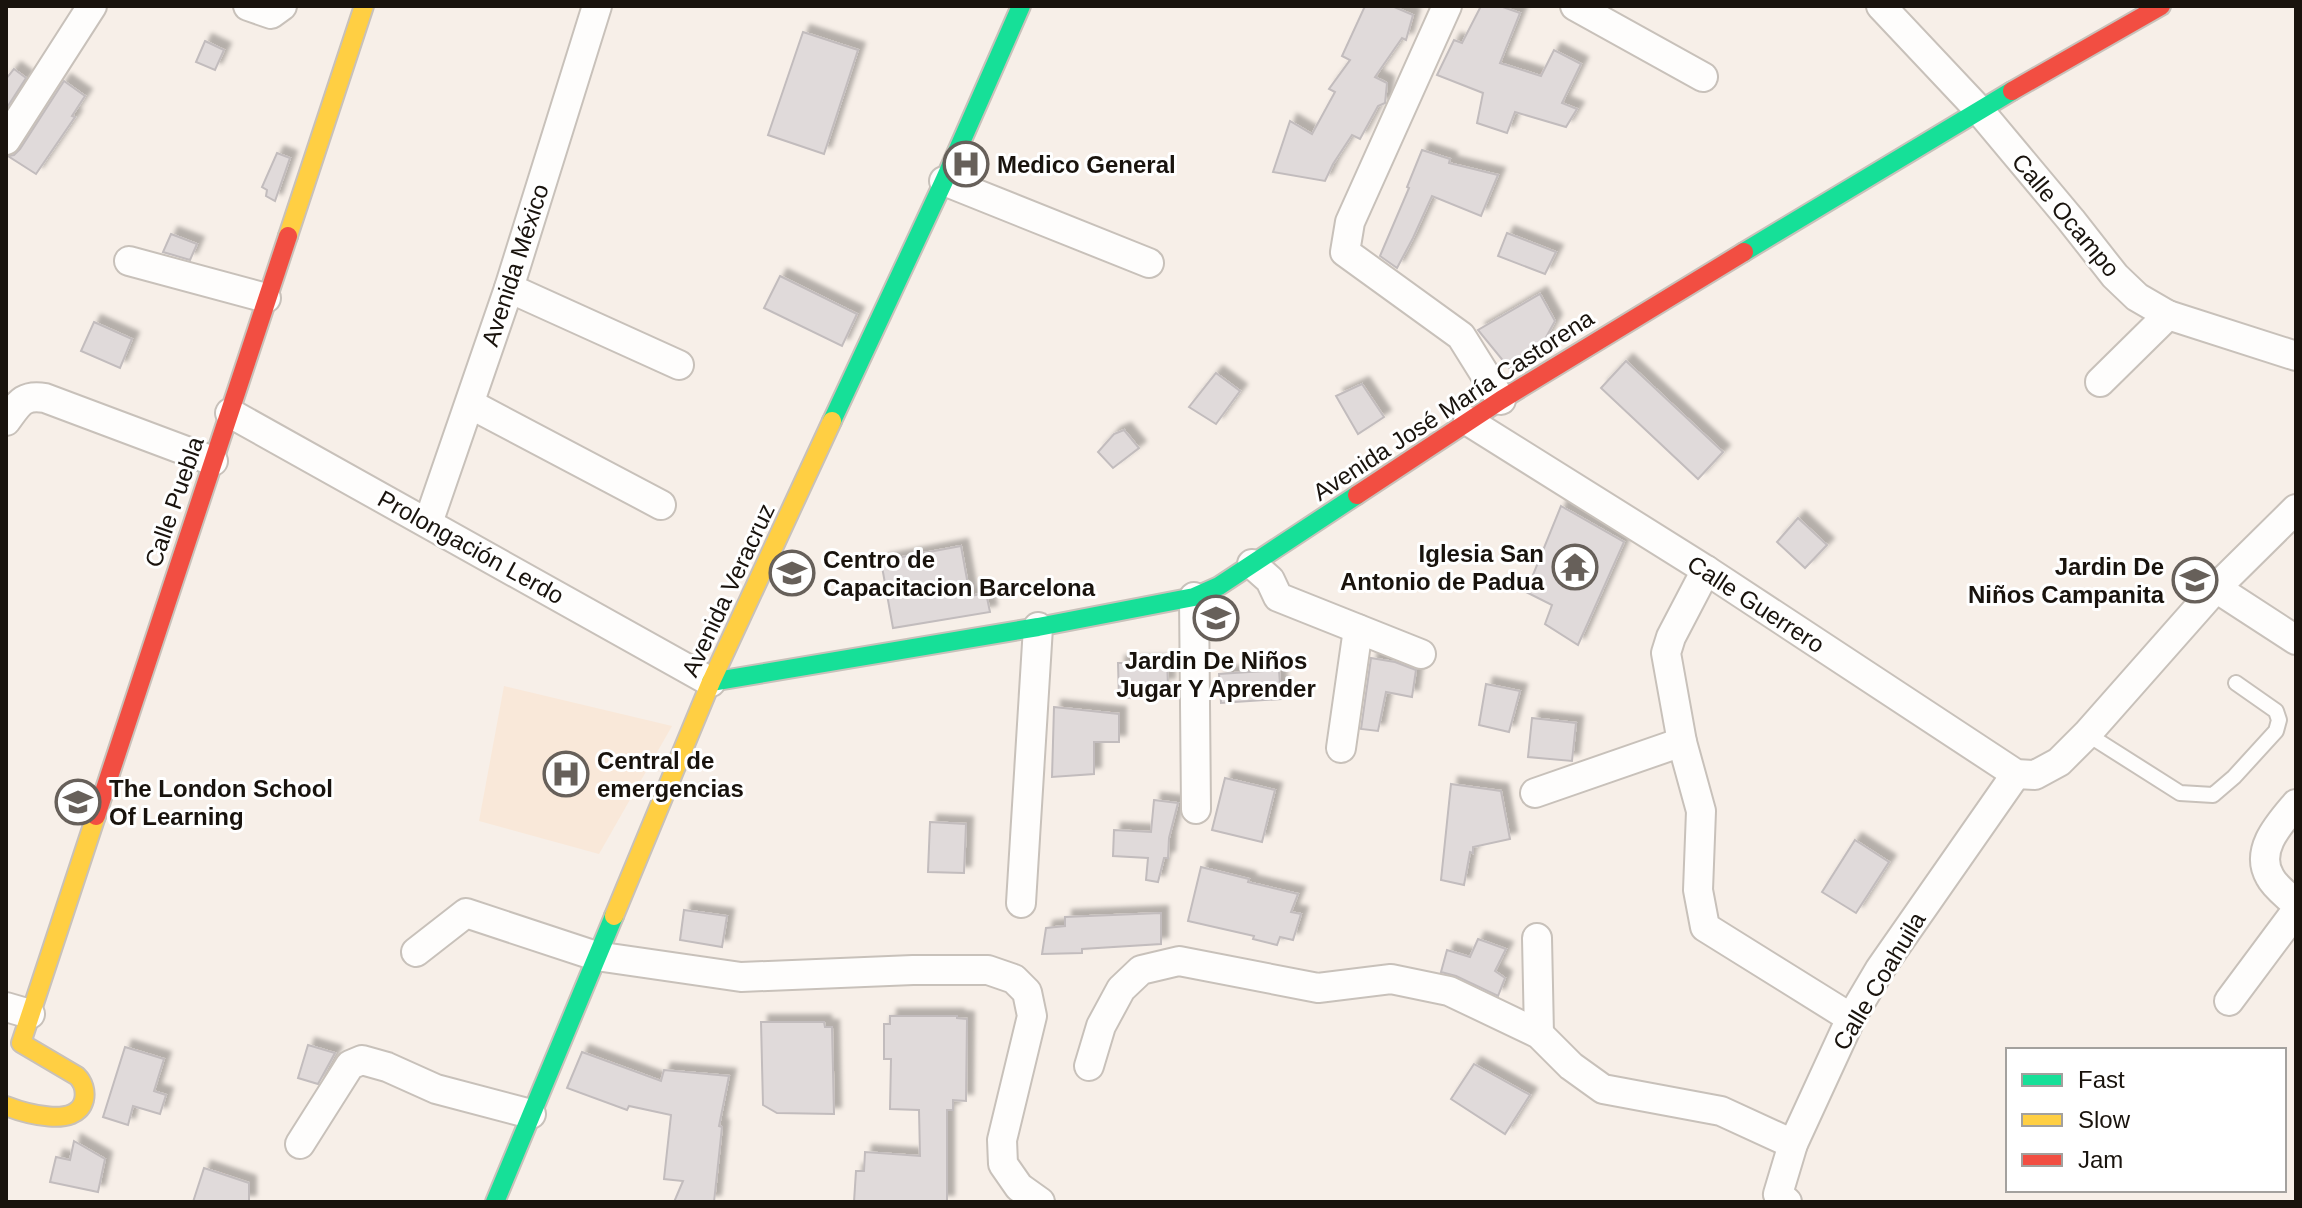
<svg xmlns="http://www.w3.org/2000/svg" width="2302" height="1208" font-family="Helvetica,sans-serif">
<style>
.built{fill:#f9e8d9}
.building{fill:#e0dada;stroke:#c2bcbd;stroke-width:2;filter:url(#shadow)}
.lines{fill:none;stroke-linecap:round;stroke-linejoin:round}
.lane-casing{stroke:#c8c1ba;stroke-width:18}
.street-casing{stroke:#c8c1ba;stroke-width:32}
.fast-casing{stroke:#c8c1ba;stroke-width:22}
.slow-casing{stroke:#c8c1ba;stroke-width:22}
.jam-casing{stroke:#c8c1ba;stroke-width:22}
.lane{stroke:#fefdfc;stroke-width:14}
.street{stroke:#fefdfc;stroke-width:28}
.fast{stroke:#16e098;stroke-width:18}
.slow{stroke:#ffcf43;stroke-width:18}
.jam{stroke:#f24e42;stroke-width:18}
.labels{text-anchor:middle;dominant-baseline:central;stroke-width:6;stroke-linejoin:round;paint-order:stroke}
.poi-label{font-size:24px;font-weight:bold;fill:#19130d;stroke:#fff;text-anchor:start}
.street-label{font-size:24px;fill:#19130d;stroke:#fff}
</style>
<defs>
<filter id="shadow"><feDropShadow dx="7" dy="-7" stdDeviation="2" flood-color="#0004"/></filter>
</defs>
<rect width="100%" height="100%" fill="#f7efe8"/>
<polygon class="built" points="504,686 672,726 599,854 479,821"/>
<g class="building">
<polygon points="1365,6 1392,6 1413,15 1406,40 1402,38 1375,77 1387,83 1385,103 1378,106 1360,139 1352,135 1333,164 1325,181 1273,172 1290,121 1312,134 1335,92 1329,89 1350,60 1342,56"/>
<polygon points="1481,6 1500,6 1520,13 1500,63 1541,76 1554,50 1581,64 1562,103 1577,109 1566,127 1515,112 1507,133 1477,123 1483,93 1437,75 1454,40 1462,43"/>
<polygon points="803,32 858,50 824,154 768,135"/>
<polygon points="205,41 224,50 215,70 196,62"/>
<polygon points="14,69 26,78 6,109 6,79"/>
<polygon points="64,81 85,96 72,116 75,117 36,174 8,156 14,155 20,149"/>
<polygon points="1422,150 1450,159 1449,163 1498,175 1481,216 1432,196 1413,238 1397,268 1380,256 1409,188 1407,187"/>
<polygon points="277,153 290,158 275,201 266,196 267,190 262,187"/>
<polygon points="1507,233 1556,252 1545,274 1498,256"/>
<polygon points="171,234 197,244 190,260 163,252"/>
<polygon points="780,276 857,314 842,346 764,308"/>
<polygon points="1540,294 1555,321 1539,350 1509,368 1478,330"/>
<polygon points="94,322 132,339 120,368 81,351"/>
<polygon points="1626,361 1723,452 1698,479 1601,388"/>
<polygon points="1216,373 1240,391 1216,424 1189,407"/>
<polygon points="1362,384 1384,417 1358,434 1336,396"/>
<polygon points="1124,430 1139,448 1113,468 1098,452 1114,434"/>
<polygon points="1561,506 1624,542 1578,645 1545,624 1552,605 1526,592"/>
<polygon points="1798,518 1827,545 1805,568 1777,542"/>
<polygon points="961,546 970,596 986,593 990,612 893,628 881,561"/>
<polygon points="1371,658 1395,662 1416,670 1412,697 1386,692 1378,731 1361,729"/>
<polygon points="1167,662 1168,685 1160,685 1160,697 1119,698 1118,663"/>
<polygon points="1279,670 1281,699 1221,703 1219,674"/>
<polygon points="1486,684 1520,691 1509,732 1479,725"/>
<polygon points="1054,707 1119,714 1119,742 1094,742 1094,774 1052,777"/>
<polygon points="1532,718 1576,723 1572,761 1528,757"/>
<polygon points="1225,778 1275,790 1262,842 1212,830"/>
<polygon points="1451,784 1501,791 1510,839 1473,847 1473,853 1470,852 1464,885 1441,880"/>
<polygon points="1154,800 1178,803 1169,838 1168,858 1164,858 1158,882 1146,880 1148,858 1113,856 1114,830 1151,832"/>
<polygon points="930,822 966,824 964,873 928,872"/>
<polygon points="1855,840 1889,862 1856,913 1822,892"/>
<polygon points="1201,867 1249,879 1248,882 1298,894 1291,912 1301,914 1293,940 1280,937 1277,945 1253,939 1254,936 1188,921"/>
<polygon points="684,910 727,916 722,947 680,940"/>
<polygon points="1161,913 1161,944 1082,949 1082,953 1042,954 1046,928 1065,926 1065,917"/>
<polygon points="1478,939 1506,949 1495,971 1505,978 1498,996 1456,976 1441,972 1447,950 1470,957"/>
<polygon points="890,1016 957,1016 957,1018 967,1019 966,1101 953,1100 953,1110 947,1110 947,1202 854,1202 856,1171 864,1171 865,1152 920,1156 919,1110 890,1109 891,1059 884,1059 884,1024 890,1024"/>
<polygon points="761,1022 824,1022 825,1027 832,1027 834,1114 777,1113 763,1105"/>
<polygon points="308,1045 335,1053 318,1084 298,1078"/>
<polygon points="125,1047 164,1059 154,1091 166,1095 160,1114 133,1106 128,1125 103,1117"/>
<polygon points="582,1052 661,1081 664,1070 729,1076 719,1126 722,1127 714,1202 674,1202 683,1181 664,1179 671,1115 629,1106 627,1110 567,1088"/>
<polygon points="1474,1064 1530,1095 1505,1134 1451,1099"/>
<polygon points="74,1141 105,1159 98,1192 50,1182 56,1157 70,1160"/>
<polygon points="204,1168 249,1183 249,1202 193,1202"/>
</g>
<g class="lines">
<g class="lane-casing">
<polyline id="lane" points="2087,734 2180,793 2213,795 2234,777 2276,731 2279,720 2276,711 2236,683"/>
</g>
<g class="street-casing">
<g id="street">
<polyline points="248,6 271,14 282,6"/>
<polyline points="1447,6 1350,222 1345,252 1461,336 1501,400"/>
<polyline points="1575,6 1703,77"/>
<polyline points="1881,6 1979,110 2071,220 2115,276 2137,297 2168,315 2296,356"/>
<polyline points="6,140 92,6"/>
<polyline points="944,181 1149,263"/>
<polyline points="129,261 266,298"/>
<polyline points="509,288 679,365"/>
<polyline points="2100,382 2168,315"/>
<polyline points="470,404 661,505"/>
<polyline points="230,413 711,682"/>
<path d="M6,421C18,405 22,394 45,398L213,461"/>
<polyline points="1468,421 1706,570 2016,774 2035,775 2059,762 2087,734 2216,588 2296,509"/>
<polyline points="428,523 509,288 597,6"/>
<polyline points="1252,564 1270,580 1278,597 1421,654"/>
<polyline points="1706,570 1671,637 1666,653 1682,742 1701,811 1698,890 1705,927 1851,1018"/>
<polyline points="2216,588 2296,640"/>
<polyline points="1194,597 1196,809"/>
<polyline points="1341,748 1358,629"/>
<polyline points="1535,793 1682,742"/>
<path d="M2296,804C2280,823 2254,850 2270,877C2275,887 2288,896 2296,904"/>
<polyline points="1021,903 1038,627"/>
<polyline points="1537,938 1539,1034"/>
<polyline points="416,952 466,913 596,956 741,977 913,970 988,970 1014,979 1027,992 1032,1016 1002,1140 1003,1164 1019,1187 1040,1202"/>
<polyline points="2229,1001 2296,911"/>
<polyline points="6,1007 30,1014"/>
<polyline points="1089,1066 1101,1026 1121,989 1141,970 1179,961 1318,988 1391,979 1449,991 1539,1034 1571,1066 1603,1089 1721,1111 1793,1144"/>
<polyline points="300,1144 350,1065 362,1060 387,1067 436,1089 531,1114"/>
<polyline points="1787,1202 1778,1194 1793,1144 1851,1018 1880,969 2016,774"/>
</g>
</g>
<g class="fast-casing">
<g id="fast">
<polyline points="1744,252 2012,91"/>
<polyline points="832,421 944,181 1021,6"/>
<polyline points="711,682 1038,627 1194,597 1219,586 1357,495"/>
<polyline points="495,1202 614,916"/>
</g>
</g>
<g class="slow-casing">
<g id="slow">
<polyline points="288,236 364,6"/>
<polyline points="614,916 711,682 832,421"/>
<path d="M6,1106C24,1113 77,1129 84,1100C86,1091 83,1082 77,1076L21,1043L96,816"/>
</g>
</g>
<g class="jam-casing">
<g id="jam">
<polyline points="2012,91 2161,6"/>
<polyline points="1357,495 1501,400 1744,252"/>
<polyline points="96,816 288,236"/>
</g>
</g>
<use href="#lane" class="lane"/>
<use href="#street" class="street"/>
<use href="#fast" class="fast"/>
<use href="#slow" class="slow"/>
<use href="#jam" class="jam"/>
</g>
<defs>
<g id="hospital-ring" transform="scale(2.3)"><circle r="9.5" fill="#fff" stroke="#67605a" stroke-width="1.5"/><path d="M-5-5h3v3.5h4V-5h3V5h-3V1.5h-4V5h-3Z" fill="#67605a"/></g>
<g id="temple-ring" transform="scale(2.3)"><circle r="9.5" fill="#fff" stroke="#67605a" stroke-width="1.5"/><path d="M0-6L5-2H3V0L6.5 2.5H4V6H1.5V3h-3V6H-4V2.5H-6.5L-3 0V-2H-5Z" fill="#67605a"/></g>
<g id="university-ring" transform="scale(2.3)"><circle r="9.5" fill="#fff" stroke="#67605a" stroke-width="1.5"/><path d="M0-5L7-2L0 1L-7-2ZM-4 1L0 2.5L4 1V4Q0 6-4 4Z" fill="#67605a"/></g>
<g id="school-ring" transform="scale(2.3)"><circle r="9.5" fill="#fff" stroke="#67605a" stroke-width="1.5"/><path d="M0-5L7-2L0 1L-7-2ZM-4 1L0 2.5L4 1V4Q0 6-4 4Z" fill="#67605a"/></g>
</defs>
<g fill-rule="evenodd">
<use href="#hospital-ring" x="966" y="164"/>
<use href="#temple-ring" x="1575" y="567"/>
<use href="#university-ring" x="792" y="573"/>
<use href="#school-ring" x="2195" y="580"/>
<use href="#school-ring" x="1216" y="618"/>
<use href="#hospital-ring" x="566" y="774"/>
<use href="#school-ring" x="78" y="802"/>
</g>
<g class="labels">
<g class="poi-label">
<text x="997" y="164">Medico General</text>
<text x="1544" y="553" text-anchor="end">Iglesia San<tspan x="1544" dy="28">Antonio de Padua</tspan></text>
<text x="823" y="559">Centro de<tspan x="823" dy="28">Capacitacion Barcelona</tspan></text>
<text x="2164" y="566" text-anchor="end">Jardin De<tspan x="2164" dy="28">Niños Campanita</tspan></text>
<text x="1216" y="660" text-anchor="middle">Jardin De Niños<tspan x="1216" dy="28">Jugar Y Aprender</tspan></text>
<text x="597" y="760">Central de<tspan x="597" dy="28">emergencias</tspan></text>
<text x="109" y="788">The London School<tspan x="109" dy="28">Of Learning</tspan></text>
</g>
<g class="street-label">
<text transform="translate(2066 215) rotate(50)">Calle Ocampo</text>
<text transform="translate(515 265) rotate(-72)">Avenida México</text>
<text transform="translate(1453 405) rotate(-33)">Avenida José María Castorena</text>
<text transform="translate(174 502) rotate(-71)">Calle Puebla</text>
<text transform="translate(471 547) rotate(29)">Prolongación Lerdo</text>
<text transform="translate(728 590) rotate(-65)">Avenida Veracruz</text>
<text transform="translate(1756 604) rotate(33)">Calle Guerrero</text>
<text transform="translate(1879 981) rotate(-59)">Calle Coahuila</text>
</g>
</g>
<rect width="2302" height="1208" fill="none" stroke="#19130d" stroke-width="16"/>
<rect x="2006" y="1048" width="280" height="144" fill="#ffffff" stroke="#a3a19e" stroke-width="2"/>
<rect x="2022" y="1074" width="40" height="12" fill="#16e098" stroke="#a3a19e" stroke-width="2"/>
<text x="2078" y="1088" font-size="24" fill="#19130d">Fast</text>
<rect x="2022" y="1114" width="40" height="12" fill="#ffcf43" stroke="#a3a19e" stroke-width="2"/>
<text x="2078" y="1128" font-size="24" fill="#19130d">Slow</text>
<rect x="2022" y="1154" width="40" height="12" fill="#f24e42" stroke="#a3a19e" stroke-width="2"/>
<text x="2078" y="1168" font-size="24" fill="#19130d">Jam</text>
</svg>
